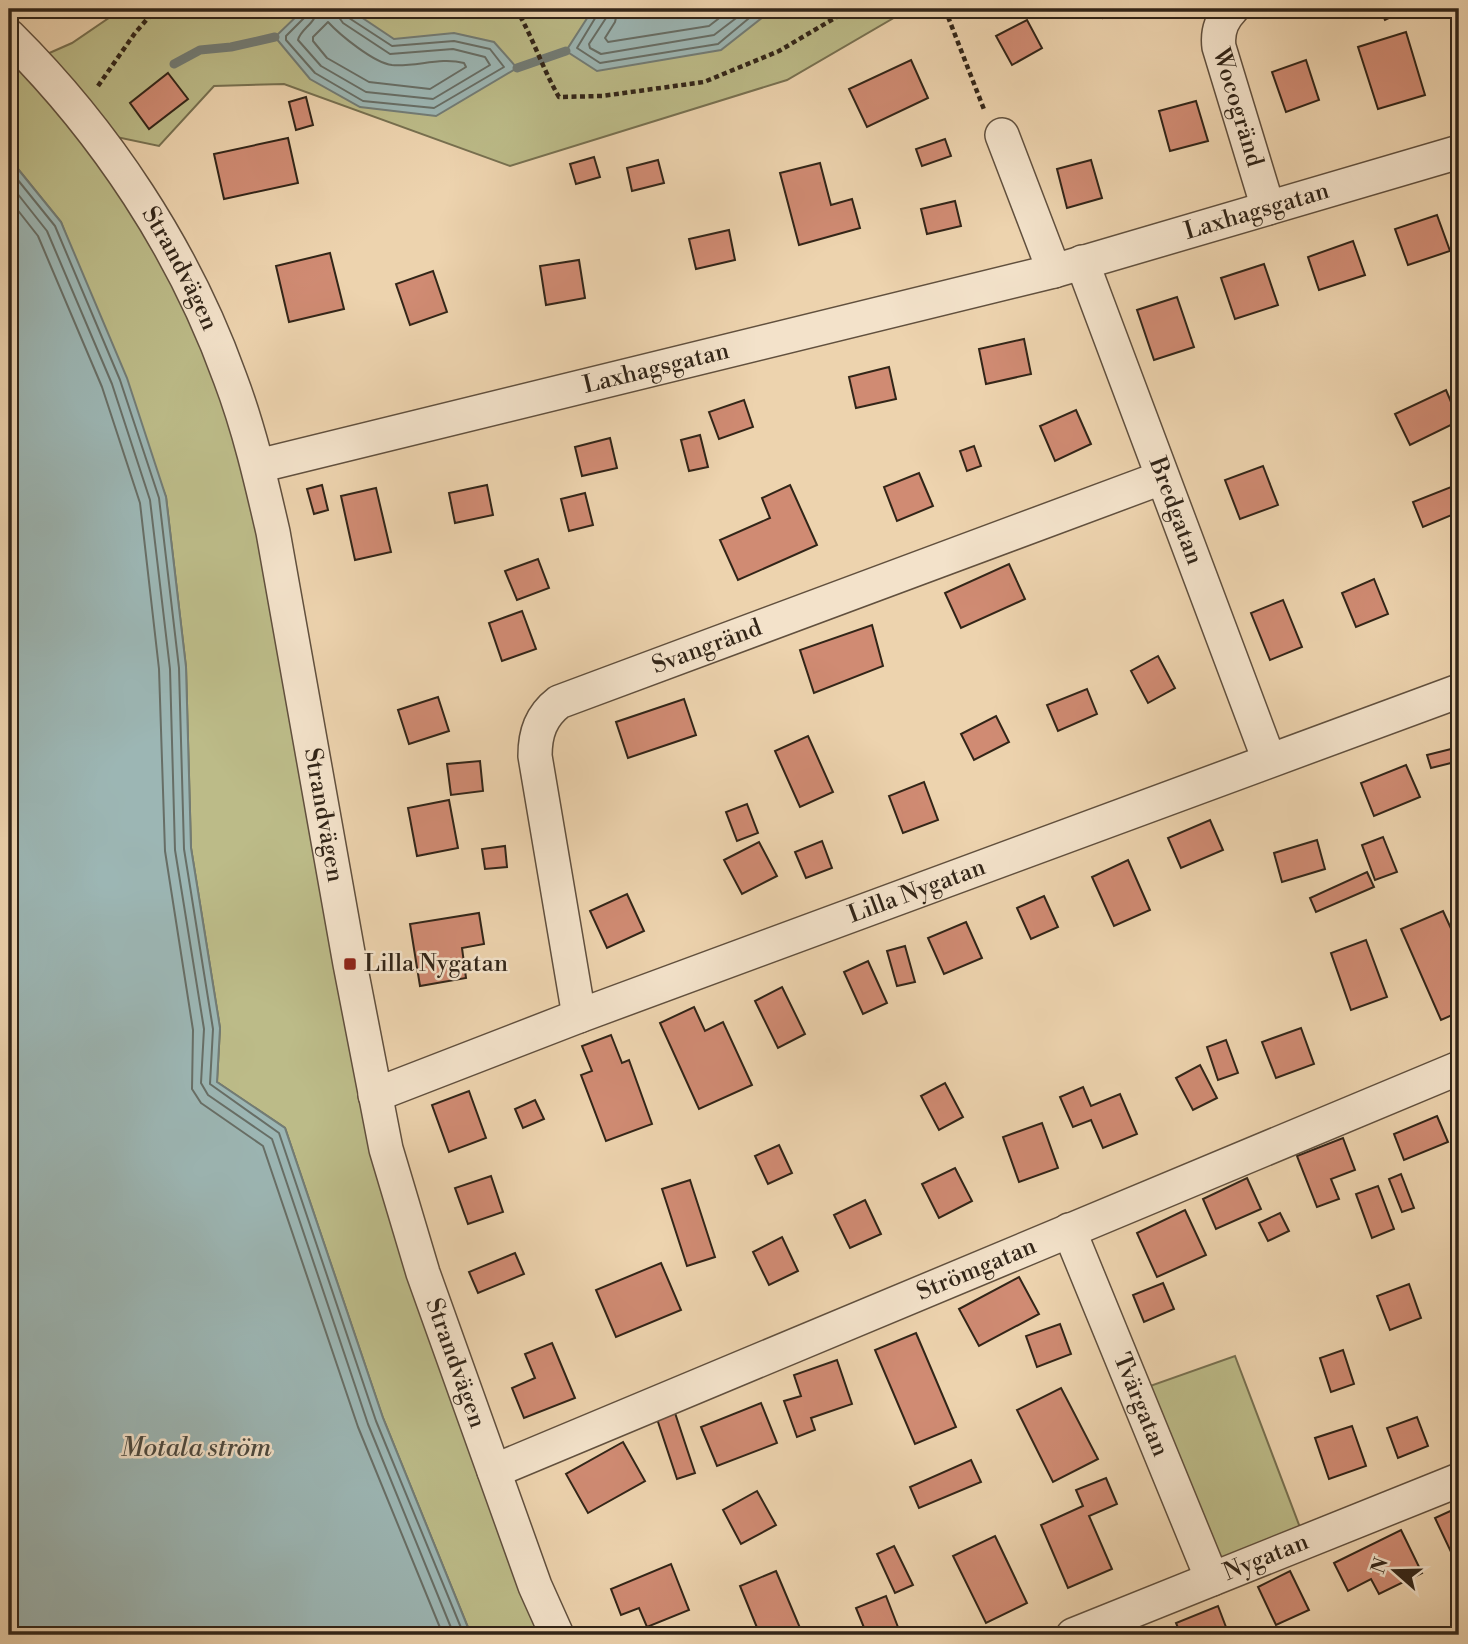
<svg xmlns="http://www.w3.org/2000/svg" width="1468" height="1644" font-family="'Libre Bodoni',serif">
<style>
.green{fill:#bcbb88;stroke:#777050;stroke-width:2}
.water{fill:#9cb6b4;stroke:#727c76;stroke-width:2}
.lines{fill:none;stroke-linecap:round;stroke-linejoin:round}
.shore{stroke:#676e66;stroke-width:2}
.stream{stroke:#727c76;stroke-width:9}
.building{fill:#d08b73;stroke:#322518;stroke-width:2}
.street-casing{stroke:#61503e;stroke-width:36}
.path{stroke:#322518;stroke-width:4.5;stroke-dasharray:5 3.5;stroke-linecap:butt}
.street{stroke:#f3e2ca;stroke-width:33}
.poi-dot{fill:#8f2418;stroke:#f3e2ca;stroke-width:2.5}
.labels{text-anchor:middle;dominant-baseline:central;stroke-width:5;stroke-linejoin:round;paint-order:stroke}
.street-label{font-size:24px;fill:#322518;stroke:#f3e2ca}
.poi-label{font-size:24px;fill:#322518;stroke:#f3e2ca;text-anchor:start}
.water-label{font-size:26px;font-style:italic;fill:#4c493f;stroke:#f3e2ca}
</style>
<rect width="100%" height="100%" fill="#edd3ae"/>
<filter id="stains"><feTurbulence type="fractalNoise" baseFrequency=".00286" numOctaves="4"/><feColorMatrix values="0 0 0 0 .2 0 0 0 0 .09 0 0 0 0 .02 0 0 0 .5 -.17"/></filter>
<radialGradient id="worn" r=".72"><stop offset=".6" stop-color="#630" stop-opacity="0"/><stop offset="1" stop-color="#630" stop-opacity=".3"/></radialGradient>
<g class="green">
<polygon points="122,9 909,9 787,80 510,166 284,84 214,86 159,146 88,131 170,250 259,466 338,965 554,1635 471,1635 383,1418 285,1128 217,1082 220,1028 191,848 186,667 166,497 61,222 9,158 9,42 29,62 72,43"/>
<polygon points="1235,1356 1304,1538 1211,1576 1133,1392"/>
</g>
<g class="water">
<polygon points="304,9 352,11 394,39 454,33 494,42 517,68 436,116 360,107 310,79 275,37"/>
<polygon points="593,9 768,9 763,17 721,50 597,71 566,51"/>
<polygon points="9,158 61,222 127,378 166,497 186,667 191,848 220,1028 217,1082 285,1128 383,1418 471,1635 9,1635"/>
</g>
<g class="lines">
<g class="shore">
<polyline points="308,9 306,16 286,36 286,40 315,73 363,101 434,108 504,67 490,49 454,41 392,46 349,18 346,9"/>
<path d="M317,9C316,24 301,28 298,40L321,66L366,92L433,99L490,65L485,57L453,49L390,54L343,23L338,16L337,9"/>
<polyline points="598,9 597,15 577,48 600,63 718,44 760,9"/>
<polyline points="607,9 606,18 589,44 590,48 601,54 714,35 748,9"/>
<polyline points="618,9 615,22 605,38 608,42 709,26 731,9"/>
<path d="M328,22C340,35 374,63 392,65C416,67 440,57 464,63L466,67L430,89L369,82L327,58L313,41V37Z"/>
<polyline points="9,169 55,226 120,380 159,498 179,668 184,849 213,1029 210,1084 279,1133 376,1421 464,1635"/>
<polyline points="9,183 47,231 112,384 150,500 170,669 175,850 204,1029 201,1083 208,1095 272,1139 368,1424 454,1635"/>
<polyline points="9,199 38,236 102,387 140,503 159,669 165,851 193,1030 192,1089 201,1103 263,1146 358,1427 443,1635"/>
</g>
<g class="stream">
<polyline points="174,64 200,50 231,47 275,37"/>
<polyline points="517,68 566,51"/>
</g>
</g>
<g class="building">
<polygon points="1100,9 1135,9 1103,18"/>
<polygon points="1380,9 1407,9 1385,20"/>
<polygon points="1027,20 1042,48 1012,65 996,36"/>
<polygon points="1406,32 1425,95 1378,109 1358,47"/>
<polygon points="911,60 928,98 867,127 849,89"/>
<polygon points="1306,60 1319,100 1286,112 1272,72"/>
<polygon points="168,73 188,99 149,129 130,103"/>
<polygon points="306,97 313,125 296,130 289,102"/>
<polygon points="1196,101 1208,141 1170,151 1159,111"/>
<polygon points="288,138 298,183 224,199 214,154"/>
<polygon points="945,139 951,156 922,166 916,149"/>
<polygon points="594,157 600,177 576,184 570,164"/>
<polygon points="658,160 664,183 632,191 627,168"/>
<polygon points="1091,160 1102,198 1067,208 1057,169"/>
<polygon points="820,163 831,205 852,199 860,228 799,245 780,173"/>
<polygon points="955,201 961,226 927,234 921,209"/>
<polygon points="1437,215 1450,251 1408,265 1395,229"/>
<polygon points="729,230 735,260 696,269 689,239"/>
<polygon points="1353,241 1365,275 1319,290 1308,257"/>
<polygon points="330,253 344,309 289,322 276,266"/>
<polygon points="579,260 585,298 546,305 540,266"/>
<polygon points="1264,264 1278,305 1235,319 1221,278"/>
<polygon points="433,271 447,312 410,325 396,284"/>
<polygon points="1177,297 1194,347 1154,360 1137,310"/>
<polygon points="1024,339 1031,374 986,384 979,349"/>
<polygon points="889,367 896,399 856,408 849,377"/>
<polygon points="1446,390 1459,421 1410,445 1395,414"/>
<polygon points="744,400 753,427 719,439 709,412"/>
<polygon points="1076,410 1091,444 1055,461 1040,426"/>
<polygon points="700,435 708,467 689,471 681,440"/>
<polygon points="610,438 617,468 582,476 575,447"/>
<polygon points="974,446 981,466 967,471 960,451"/>
<polygon points="1263,466 1278,505 1240,519 1225,480"/>
<polygon points="919,473 933,506 897,521 884,487"/>
<polygon points="322,485 328,510 314,514 307,489"/>
<polygon points="487,485 493,515 455,523 449,493"/>
<polygon points="790,485 817,545 738,580 720,540 770,518 762,498"/>
<polygon points="1451,487 1459,512 1423,527 1413,502"/>
<polygon points="376,488 391,552 355,560 341,496"/>
<polygon points="585,493 593,525 569,531 561,499"/>
<polygon points="538,559 549,588 517,600 505,571"/>
<polygon points="1009,564 1025,599 961,628 945,593"/>
<polygon points="1374,579 1388,614 1356,627 1342,593"/>
<polygon points="1283,600 1302,647 1270,660 1251,613"/>
<polygon points="522,611 536,649 502,661 489,623"/>
<polygon points="872,625 883,666 814,693 800,650"/>
<polygon points="1158,656 1175,688 1148,703 1131,671"/>
<polygon points="1087,689 1097,714 1058,731 1047,705"/>
<polygon points="438,697 449,731 409,744 398,710"/>
<polygon points="684,699 696,735 628,758 616,722"/>
<polygon points="996,716 1009,742 974,760 961,734"/>
<polygon points="808,736 833,792 800,807 775,751"/>
<polygon points="1459,747 1459,761 1431,768 1427,755"/>
<polygon points="480,761 483,791 451,795 447,764"/>
<polygon points="1406,765 1420,797 1374,816 1361,783"/>
<polygon points="924,782 938,820 903,833 889,796"/>
<polygon points="449,800 458,848 417,856 408,808"/>
<polygon points="747,804 758,833 737,841 726,812"/>
<polygon points="1210,820 1223,850 1181,868 1168,838"/>
<polygon points="1383,837 1397,872 1375,880 1362,845"/>
<polygon points="1317,840 1325,869 1282,882 1274,853"/>
<polygon points="822,841 832,868 806,878 795,852"/>
<polygon points="759,842 777,876 742,894 724,860"/>
<polygon points="505,846 507,867 485,869 482,849"/>
<polygon points="1128,860 1150,910 1114,926 1092,877"/>
<polygon points="1367,872 1374,887 1316,912 1310,898"/>
<polygon points="627,894 644,931 607,948 590,911"/>
<polygon points="1044,896 1058,927 1031,939 1017,908"/>
<polygon points="1443,911 1459,946 1459,1012 1441,1020 1401,929"/>
<polygon points="479,913 484,944 462,948 466,978 420,986 410,924"/>
<polygon points="966,922 982,958 944,974 928,938"/>
<polygon points="1366,940 1387,997 1351,1010 1331,953"/>
<polygon points="905,946 915,982 897,986 887,951"/>
<polygon points="868,961 887,1003 863,1014 844,972"/>
<polygon points="782,987 805,1034 778,1048 755,1001"/>
<polygon points="694,1007 705,1031 723,1022 752,1085 699,1109 660,1023"/>
<polygon points="1301,1028 1314,1064 1276,1078 1262,1042"/>
<polygon points="611,1035 622,1063 629,1060 652,1124 606,1141 581,1075 592,1071 582,1046"/>
<polygon points="1226,1040 1238,1073 1218,1080 1207,1047"/>
<polygon points="1200,1065 1217,1098 1193,1110 1176,1078"/>
<polygon points="945,1083 963,1117 939,1130 921,1096"/>
<polygon points="1083,1087 1091,1106 1120,1094 1137,1134 1103,1148 1091,1120 1073,1127 1060,1097"/>
<polygon points="469,1091 486,1138 449,1152 432,1105"/>
<polygon points="535,1100 544,1119 523,1128 515,1109"/>
<polygon points="1437,1116 1448,1142 1404,1160 1394,1134"/>
<polygon points="1042,1123 1058,1168 1019,1182 1003,1137"/>
<polygon points="1343,1138 1355,1170 1331,1179 1339,1199 1317,1207 1297,1156"/>
<polygon points="779,1145 792,1173 768,1184 755,1156"/>
<polygon points="955,1168 972,1201 939,1218 922,1184"/>
<polygon points="1401,1174 1414,1208 1402,1212 1389,1179"/>
<polygon points="491,1176 503,1212 468,1224 455,1188"/>
<polygon points="1247,1178 1261,1209 1216,1229 1203,1199"/>
<polygon points="690,1180 715,1257 687,1266 662,1189"/>
<polygon points="1378,1186 1394,1229 1372,1238 1356,1194"/>
<polygon points="865,1200 881,1234 850,1248 834,1215"/>
<polygon points="1185,1210 1206,1255 1157,1277 1137,1233"/>
<polygon points="1280,1213 1289,1231 1268,1241 1259,1223"/>
<polygon points="782,1237 798,1271 769,1285 753,1252"/>
<polygon points="515,1253 524,1274 478,1293 469,1272"/>
<polygon points="661,1263 681,1310 616,1337 596,1290"/>
<polygon points="1019,1277 1039,1314 979,1346 959,1309"/>
<polygon points="1163,1283 1174,1309 1144,1322 1133,1295"/>
<polygon points="1409,1284 1421,1318 1390,1330 1377,1296"/>
<polygon points="1060,1324 1071,1354 1037,1367 1026,1336"/>
<polygon points="916,1333 956,1427 915,1444 875,1350"/>
<polygon points="552,1343 575,1398 524,1418 512,1388 535,1378 525,1354"/>
<polygon points="1343,1350 1354,1384 1331,1392 1320,1358"/>
<polygon points="837,1360 852,1404 811,1418 815,1430 797,1437 784,1401 801,1396 794,1375"/>
<polygon points="1061,1388 1098,1459 1053,1482 1017,1410"/>
<polygon points="761,1403 777,1443 717,1466 701,1427"/>
<polygon points="673,1407 695,1473 677,1479 655,1413"/>
<polygon points="1417,1417 1428,1446 1398,1458 1387,1428"/>
<polygon points="1352,1426 1366,1466 1329,1479 1315,1438"/>
<polygon points="623,1442 645,1481 588,1513 566,1474"/>
<polygon points="971,1460 981,1482 919,1508 910,1487"/>
<polygon points="1106,1478 1117,1504 1089,1516 1112,1569 1068,1588 1041,1525 1083,1506 1076,1490"/>
<polygon points="757,1491 776,1525 741,1544 723,1510"/>
<polygon points="1459,1507 1459,1548 1451,1552 1435,1518"/>
<polygon points="1401,1530 1422,1573 1379,1594 1371,1579 1348,1591 1334,1563"/>
<polygon points="995,1536 1027,1603 986,1623 953,1556"/>
<polygon points="894,1546 913,1585 895,1593 877,1554"/>
<polygon points="671,1564 689,1610 647,1627 639,1608 621,1615 611,1589"/>
<polygon points="776,1571 803,1635 760,1635 740,1586"/>
<polygon points="1290,1571 1309,1610 1276,1625 1258,1587"/>
<polygon points="886,1596 901,1635 867,1635 856,1608"/>
<polygon points="1218,1606 1229,1635 1181,1635 1176,1623"/>
</g>
<g class="lines">
<g class="street-casing">
<g id="street">
<path id="s1" d="M1232,9C1221,20 1217,32 1219,47L1268,208"/>
<path id="s2" d="M9,36C105,131 184,250 230,378C249,428 261,480 273,532L350,964L386,1149L423,1273L535,1586L557,1635"/>
<polyline points="1002,135 1054,271"/>
<path id="s3" d="M1082,262L1269,760"/>
<path id="s4" d="M258,466L1054,271L1459,152"/>
<path id="s5" d="M579,1016L535,756C535,733 541,716 559,702L1161,478"/>
<path id="s6" d="M375,1095L579,1016L1459,691"/>
<path id="s7" d="M1069,1230L1212,1579"/>
<path id="s8" d="M494,1471L1459,1068"/>
<path id="s9" d="M1073,1635L1459,1480"/>
</g>
</g>
<g class="path">
<path d="M516,9C533,37 542,68 559,97L602,96L704,82L779,51L850,9"/>
<polyline points="945,9 985,112"/>
<polyline points="98,86 135,33 156,9"/>
</g>
<use href="#street" class="street"/>
</g>
<rect class="poi-dot" x="343" y="957" width="14" height="14" rx="3.5"/>
<g class="labels">
<g class="street-label">
<text stroke="none"><textPath href="#s1" startOffset="105">Wocogränd</textPath></text>
<text stroke="none"><textPath href="#s4" startOffset="1031">Laxhagsgatan</textPath></text>
<text stroke="none"><textPath href="#s2" startOffset="290">Strandvägen</textPath></text>
<text stroke="none"><textPath href="#s4" startOffset="410">Laxhagsgatan</textPath></text>
<text stroke="none"><textPath href="#s3" startOffset="266">Bredgatan</textPath></text>
<text stroke="none"><textPath href="#s5" startOffset="483">Svangränd</textPath></text>
<text stroke="none"><textPath href="#s2" startOffset="858">Strandvägen</textPath></text>
<text stroke="none"><textPath href="#s6" startOffset="579">Lilla Nygatan</textPath></text>
<text stroke="none"><textPath href="#s8" startOffset="523">Strömgatan</textPath></text>
<text stroke="none"><textPath href="#s2" startOffset="1423">Strandvägen</textPath></text>
<text stroke="none"><textPath href="#s7" startOffset="189">Tvärgatan</textPath></text>
<text stroke="none"><textPath href="#s9" startOffset="208">Nygatan</textPath></text>
</g>
<g class="poi-label">
<text x="364" y="964">Lilla Nygatan</text>
</g>
<g class="water-label">
<text x="196" y="1448">Motala ström</text>
</g>
</g>
<rect width="1468" height="1644" fill="none" stroke="#edd3ae" stroke-width="35"/>
<rect x="10" y="10" width="1447" height="1623" fill="none" stroke="#322518" stroke-width="3.5"/>
<rect x="18" y="18" width="1433" height="1609" fill="none" stroke="#322518" stroke-width="2"/>
<g transform="translate(1395 1571) rotate(290)" stroke="#f3e2ca" stroke-width="5" paint-order="stroke">
<path d="M0-5L12 26L0 18L-12 26Z" fill="#322518"/>
<text y="-10" font-size="19" font-weight="bold" text-anchor="middle" fill="#322518">N</text>
</g>
<rect width="100%" height="100%" filter="url(#stains)"/>
<rect width="100%" height="100%" fill="url(#worn)"/>
</svg>
